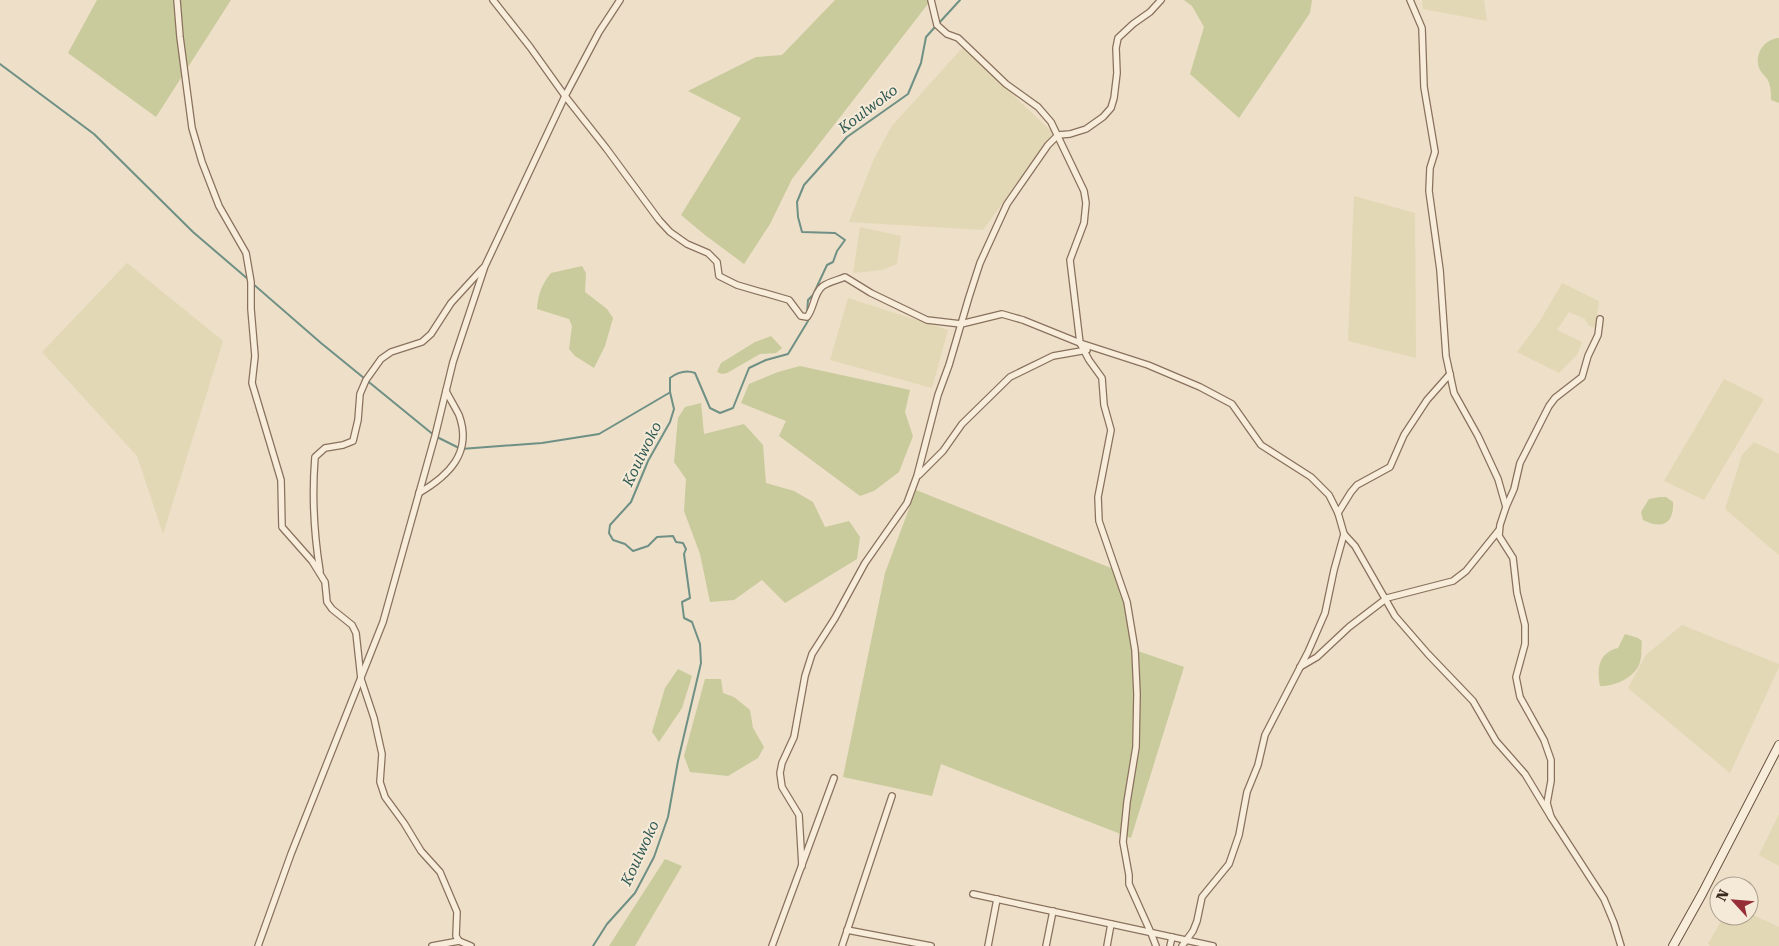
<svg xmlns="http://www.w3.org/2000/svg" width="1779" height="946" font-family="'Roboto Serif',serif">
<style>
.farmland{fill:#e3d8b5}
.green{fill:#c9cb9c}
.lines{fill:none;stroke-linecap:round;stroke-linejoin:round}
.stream{stroke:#6f9085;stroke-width:2}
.street-casing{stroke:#89715d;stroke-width:8}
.secondary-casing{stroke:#6b5340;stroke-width:10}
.street{stroke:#f8eddb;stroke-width:5.5}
.secondary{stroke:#f8eddb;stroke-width:8}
.labels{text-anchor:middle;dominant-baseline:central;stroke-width:4;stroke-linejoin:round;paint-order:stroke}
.water-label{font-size:15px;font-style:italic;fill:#305953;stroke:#f5ead7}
</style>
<rect width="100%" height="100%" fill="#eddfc8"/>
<g class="farmland">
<polygon points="1422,0 1484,0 1487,21 1423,9"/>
<polygon points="963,47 1053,133 983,230 849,222 873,161 891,127"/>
<polygon points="1354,196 1415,213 1416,358 1348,341"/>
<polygon points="860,227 901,236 897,264 882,270 853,273"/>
<polygon points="127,263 223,341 163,534 137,456 42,352"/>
<polygon points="1562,283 1599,301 1595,328 1588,325 1585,319 1569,312 1557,330 1582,342 1577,355 1559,373 1517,352 1540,321"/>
<polygon points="848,298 948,330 932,388 830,360"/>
<polygon points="1724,379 1764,399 1704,500 1664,481"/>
<polygon points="1754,442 1779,454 1779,555 1725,509 1742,455"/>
<polygon points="1682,625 1779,664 1779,667 1730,773 1628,688 1646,655"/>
<polygon points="1779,814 1779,866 1759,855"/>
<polygon points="1749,913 1779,927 1779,946 1710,946 1708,944 1724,916 1749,916"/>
</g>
<g class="green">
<polygon points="97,0 231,0 156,117 68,53"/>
<polygon points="835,0 931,0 792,179 770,224 744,264 705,235 681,215 741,118 688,91 756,57 782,55"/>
<polygon points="1184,0 1312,0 1310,13 1239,118 1190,74 1204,27 1192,6"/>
<path d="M1779,38V103L1771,100C1771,95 1771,88 1769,83C1768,78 1763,75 1760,70C1753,55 1764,39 1779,38Z"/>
<path d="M582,266L586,273L585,292L607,309L613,318L605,346L594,368L575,356L569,349L572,326L569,319L537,309C538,294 542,284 551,273Z"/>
<polygon points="771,336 782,348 776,353 760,354 727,373 722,374 717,372 721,363 755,342"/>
<polygon points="800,366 910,390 905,412 913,436 899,472 874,491 860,496 779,436 786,421 741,403 749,384 778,372"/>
<polygon points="701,403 704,434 744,424 763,445 766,483 794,491 813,502 825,527 849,521 860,537 857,559 785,603 762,580 734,600 710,602 700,554 684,511 686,479 674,462 678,418 685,407"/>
<polygon points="916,490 1116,570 1127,602 1135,650 1184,667 1131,838 941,764 932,796 843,777 885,573"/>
<path d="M1660,497H1666L1673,502C1674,523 1663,530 1643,520L1641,512L1649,499Z"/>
<path d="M1625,634L1638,638L1642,641C1641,648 1642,656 1640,662C1636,677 1614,687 1600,686C1597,669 1598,653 1618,648Z"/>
<polygon points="678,669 692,676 682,708 659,742 652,732 665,688"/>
<polygon points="705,679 721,679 723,693 734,697 750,710 753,728 764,747 758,758 728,776 690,772 684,756"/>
<polygon points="665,859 682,866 635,946 609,946"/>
</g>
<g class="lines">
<g class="stream">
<polyline points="939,23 960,0"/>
<polyline points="0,64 94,134 193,232 249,280"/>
<polyline points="252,283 321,343 435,436 461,449 542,443 599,434 669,393"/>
<polyline points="807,314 808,300 813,295 827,265 833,262 837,251 845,240 835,233 802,232 798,217 797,202 804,185 847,137 908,94 921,63 926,37 935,27"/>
<path d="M593,946L607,924L635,893L654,857L668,817L678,761L701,663L700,644L692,622L684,618L682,602L690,598L684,554L686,549L683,543L676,542L673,536L657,537L648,546L633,551L625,544L613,540L609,533L610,525L631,502L648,461L670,422L674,409L670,392V378C678,372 687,370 695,373L710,408L720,413L733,408L749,368L766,360L788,354L808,321L807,319"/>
</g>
<g class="street-casing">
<g id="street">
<polyline points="177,0 180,37 192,128 202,162 219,206 246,253 251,282 251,309 255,356 252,383 281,480 282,527 312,561 325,582 327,602 332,609 352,625 356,633 361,679 374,718 382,754 380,782 385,797 404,823 421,851 440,872 457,912 456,936 459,941 471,946"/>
<path d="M493,0L530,47L565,96L606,148L659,220L670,232L687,244L708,253L717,262L719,276L737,285L789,300L801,316L807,317C814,309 814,292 823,286C829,282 838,280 845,277L871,293L927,320L961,324L1002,314L1023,320L1080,343L1148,365L1200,387L1232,404L1261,445L1311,477L1329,495L1338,513L1344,534L1355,546L1395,616L1428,654L1473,701L1496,741L1525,774L1551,817"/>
<polyline points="931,0 937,25 947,34 958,38 1006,84 1038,107 1051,122 1084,191 1086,203 1084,223 1070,260 1080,343 1089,360 1102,378 1104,405 1111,430 1098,497 1099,521 1127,602 1135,650 1137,694 1136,747 1127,802 1123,842 1129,875 1129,884 1151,933 1156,946"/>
<polyline points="1410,0 1422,28 1424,87 1435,152 1430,168 1429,191 1440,270 1446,356 1454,393 1478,436 1498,479 1506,507 1500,525 1499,536 1513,558 1517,593 1525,625 1525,644 1516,677 1520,697 1544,740 1551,760 1551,781 1547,803 1551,817 1604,899 1614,923 1621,946"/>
<polyline points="919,475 943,451 962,424 1010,377 1053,356 1087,350"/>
<path d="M419,493C448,476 473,453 459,415C455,407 450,399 446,391"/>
<polyline points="1506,507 1514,489 1520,463 1549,406 1555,398 1582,377 1588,356 1598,335 1600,319"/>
<polyline points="1338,513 1351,492 1357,485 1390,467 1404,435 1427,400 1450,374"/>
<path d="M320,571C314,534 312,494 315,457L325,448L343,445L353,441L358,420L360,394L366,380L381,359L391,352L422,342L431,334L451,303L483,268"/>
<polyline points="1300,667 1317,657 1349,627 1387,598 1453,581 1466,571 1499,530"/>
<polyline points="802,866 799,815 782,787 780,773 782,763 794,737 805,676 812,654 835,618 865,563 907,503 917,476 938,395 949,365 969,297 980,263 1007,204 1048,145 1058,135 1070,134 1086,129 1103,117 1111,108 1114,98 1117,73 1116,48 1118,38 1133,24 1150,12 1161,0"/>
<polyline points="973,894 1213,946"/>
<polyline points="847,930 931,946"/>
<polyline points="258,946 291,854 383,622 435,436 453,362 485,266 565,96 599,32 620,0"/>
<polyline points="432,946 459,941"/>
<polyline points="772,946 834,778"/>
<polyline points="842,946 892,796"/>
<polyline points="988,946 997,899"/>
<polyline points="1046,946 1053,911"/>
<polyline points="1107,946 1111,924"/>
<polyline points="1170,946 1172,937"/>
<polyline points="1182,946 1193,931 1197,921 1202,897 1229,864 1239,835 1247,792 1258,765 1265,735 1308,652 1325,613 1334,570 1344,534"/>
</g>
</g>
<g class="secondary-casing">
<polyline id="secondary" points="1673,946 1702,894 1779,745"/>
</g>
<use href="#street" class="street"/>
<use href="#secondary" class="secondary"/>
</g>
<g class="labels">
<g class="water-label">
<text transform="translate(868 109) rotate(-37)">Koulwoko</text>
<text transform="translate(642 454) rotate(-64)">Koulwoko</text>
<text transform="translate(640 853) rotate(-65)">Koulwoko</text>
</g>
</g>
<g transform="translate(1734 901) rotate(296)"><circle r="24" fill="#f5ead7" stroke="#aa9e8e"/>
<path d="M0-4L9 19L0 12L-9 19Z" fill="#962f37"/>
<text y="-8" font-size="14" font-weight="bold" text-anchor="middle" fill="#3a2b20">N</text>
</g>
</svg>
